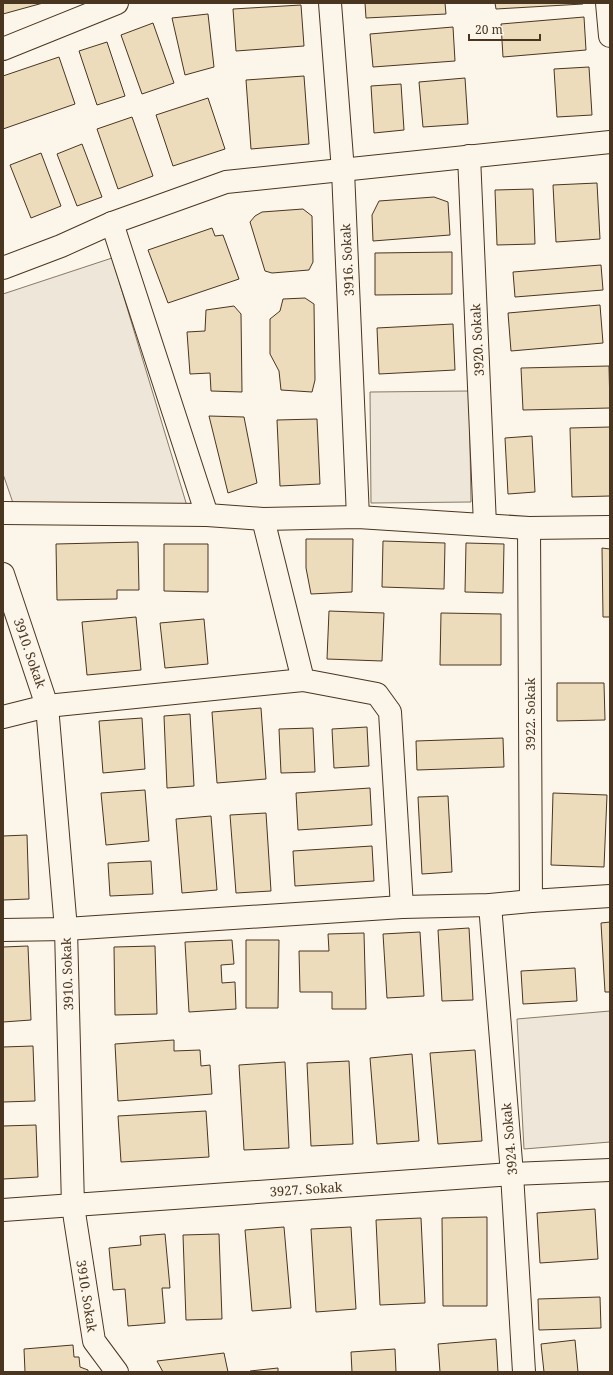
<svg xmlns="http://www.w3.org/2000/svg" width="613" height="1375" font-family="'Noto Serif',serif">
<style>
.green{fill:#ede6d9;stroke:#887966}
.building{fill:#ecdcbc;stroke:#4a3520}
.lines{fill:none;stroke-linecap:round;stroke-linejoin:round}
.minor-casing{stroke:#4a3520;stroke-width:24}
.minor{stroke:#fbf6e9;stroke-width:22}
.labels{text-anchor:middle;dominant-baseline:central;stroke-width:3;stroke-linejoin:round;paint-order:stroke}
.street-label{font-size:13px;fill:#4a3520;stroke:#fbf6e9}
</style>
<rect width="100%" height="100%" fill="#fbf6e9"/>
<g class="green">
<polygon points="112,258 187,506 13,503 3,474 3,294"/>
<polygon points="469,391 471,502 371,503 370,392"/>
<polygon points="610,1011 610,1142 524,1149 517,1019"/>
</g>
<g class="building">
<polygon points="3,3 43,3 3,14"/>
<polygon points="365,3 445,3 446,14 366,18"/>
<polygon points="495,3 583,3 583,4 496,9"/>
<polygon points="301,5 304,46 236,51 233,9"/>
<polygon points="208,14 214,67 185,75 172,18"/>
<polygon points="584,17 586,50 503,57 501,24"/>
<polygon points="153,23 174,83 142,94 121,35"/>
<polygon points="453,27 455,61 373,67 370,34"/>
<polygon points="107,42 125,96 97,105 79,51"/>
<polygon points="59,57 75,104 3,129 3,76"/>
<polygon points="589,67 592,115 557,117 554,69"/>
<polygon points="304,76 309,144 251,149 246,80"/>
<polygon points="465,78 468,124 423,127 419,82"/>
<polygon points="401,84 404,130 374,133 371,86"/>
<polygon points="208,98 225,149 173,166 156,115"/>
<polygon points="132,117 153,176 118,189 97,129"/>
<polygon points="82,144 102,197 77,206 57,154"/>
<polygon points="41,153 61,206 31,218 10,165"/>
<polygon points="597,183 600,239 556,242 553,185"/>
<polygon points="533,189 535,244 497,245 495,190"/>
<polygon points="434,197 448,202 450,235 373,241 372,215 379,201"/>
<polygon points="303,209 312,216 313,262 309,270 272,273 265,271 250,222 255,216 262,212"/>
<polygon points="212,228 215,236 223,235 239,279 168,303 148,250"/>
<polygon points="452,252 452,294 375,295 375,253"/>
<polygon points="601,265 603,290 515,297 513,272"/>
<polygon points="305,298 314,304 315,380 312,392 281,390 279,371 270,354 270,319 280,311 283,299"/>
<polygon points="600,305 603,343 511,351 508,313"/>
<polygon points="234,306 241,314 242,392 211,391 210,373 190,374 187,332 205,331 206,310"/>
<polygon points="453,324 455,370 379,374 377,328"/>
<polygon points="609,366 610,408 523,410 521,368"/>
<polygon points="209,416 244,417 257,483 228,493"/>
<polygon points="317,419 320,484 280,486 277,420"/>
<polygon points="610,427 610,496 572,497 570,428"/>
<polygon points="532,436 535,492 508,494 505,438"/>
<polygon points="306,539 353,539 352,592 311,594 306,568"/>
<polygon points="383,541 445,543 444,589 382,587"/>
<polygon points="138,542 139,590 117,590 117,599 57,600 56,544"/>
<polygon points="466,543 504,544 503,593 465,592"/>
<polygon points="164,544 208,544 208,592 164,591"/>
<polygon points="602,548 610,549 610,617 603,617"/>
<polygon points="329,611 384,613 382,661 327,659"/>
<polygon points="441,613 501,614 501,665 440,665"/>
<polygon points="136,617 141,670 87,675 82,622"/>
<polygon points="204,619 208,664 165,668 160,623"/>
<polygon points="557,683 604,683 605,720 557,721"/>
<polygon points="261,708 266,779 217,783 212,712"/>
<polygon points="190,714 194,786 167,788 164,716"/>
<polygon points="142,718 145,769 103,773 99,721"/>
<polygon points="367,727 369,766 334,768 332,729"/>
<polygon points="313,728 315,772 281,773 279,729"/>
<polygon points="503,738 504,767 417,770 416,741"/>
<polygon points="370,788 372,825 298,830 296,793"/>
<polygon points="145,790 149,841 106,845 101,793"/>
<polygon points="553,793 607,795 604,867 551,865"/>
<polygon points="448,796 452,872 422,874 418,797"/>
<polygon points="266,813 271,891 236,893 230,815"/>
<polygon points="211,816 217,890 182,893 176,819"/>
<polygon points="27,835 29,899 3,900 3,836"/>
<polygon points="372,846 374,881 295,886 293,851"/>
<polygon points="151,861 153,894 110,896 108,863"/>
<polygon points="610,922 610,992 605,992 601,923"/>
<polygon points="469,928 473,1000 442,1001 438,930"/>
<polygon points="420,932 424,996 387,998 383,934"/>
<polygon points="364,933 366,1009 332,1009 332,992 300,992 299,951 329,951 328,934"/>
<polygon points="232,940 234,964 221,965 222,983 235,982 236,1009 189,1012 185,942"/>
<polygon points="246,940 279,940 278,1008 246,1008"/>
<polygon points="28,946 31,1020 3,1022 3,947"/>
<polygon points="155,946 157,1014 115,1015 114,947"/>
<polygon points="575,968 577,1001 523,1004 521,971"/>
<polygon points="174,1040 174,1051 200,1050 201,1066 210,1065 212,1094 118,1101 115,1044"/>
<polygon points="33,1046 35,1101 3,1102 3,1047"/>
<polygon points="475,1050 482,1141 438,1144 430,1053"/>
<polygon points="412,1054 419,1141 377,1144 370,1058"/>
<polygon points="349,1061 353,1144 311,1146 307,1063"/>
<polygon points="285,1062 289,1148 244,1150 239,1065"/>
<polygon points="206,1111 209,1157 121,1162 118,1116"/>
<polygon points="36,1125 38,1177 3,1179 3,1126"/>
<polygon points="595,1209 598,1259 540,1263 537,1213"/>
<polygon points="487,1217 487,1306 443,1306 442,1218"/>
<polygon points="421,1218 425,1303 380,1305 376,1220"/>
<polygon points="284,1227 291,1308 252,1311 245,1230"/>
<polygon points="351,1227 356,1309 316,1312 311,1229"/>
<polygon points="165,1234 170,1288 162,1288 165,1323 128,1326 125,1289 113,1290 109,1248 141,1245 140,1236"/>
<polygon points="219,1234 222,1319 186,1320 183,1235"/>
<polygon points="600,1297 601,1328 539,1330 538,1299"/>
<polygon points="496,1339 498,1372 440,1372 438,1344"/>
<polygon points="575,1340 578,1372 544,1372 541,1344"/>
<polygon points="73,1345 74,1357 79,1357 80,1367 88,1370 88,1372 25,1372 24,1349"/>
<polygon points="395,1349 396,1372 352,1372 351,1352"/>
<polygon points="224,1353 228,1372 163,1372 157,1361"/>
<polygon points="278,1368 278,1372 250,1372 250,1371"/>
</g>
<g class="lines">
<g class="minor-casing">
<g id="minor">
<polyline points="330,3 343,171 358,517"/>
<polyline points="607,3 610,36"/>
<polyline points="3,49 117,3"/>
<polyline points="469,156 485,525"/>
<polyline points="112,223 207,515"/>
<polyline points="3,268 61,246 112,223 226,182 610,142"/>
<polyline points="3,513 207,515 263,519 358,517 529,528 610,527"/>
<polyline points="263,519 303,680 377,694 390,712 402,907"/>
<polyline points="529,528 531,901"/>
<polyline points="3,574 47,706 66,929 73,1206 94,1341 117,1372"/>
<polyline points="3,717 47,706 303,680"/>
<polyline points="490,905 512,1174 524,1372"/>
<polyline points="3,930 66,929 402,907 490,905 531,901 610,896"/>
<polyline points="3,1210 512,1174 610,1170"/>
</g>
</g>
<use href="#minor" class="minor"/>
</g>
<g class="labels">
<g class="street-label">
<text transform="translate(347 260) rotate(-93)">3916. Sokak</text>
<text transform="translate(477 340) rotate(-93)">3920. Sokak</text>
<text transform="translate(30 653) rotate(71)">3910. Sokak</text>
<text transform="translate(530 714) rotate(-90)">3922. Sokak</text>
<text transform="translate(67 974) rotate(-92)">3910. Sokak</text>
<text transform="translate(509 1139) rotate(-95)">3924. Sokak</text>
<text transform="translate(306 1189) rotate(-4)">3927. Sokak</text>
<text transform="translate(87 1296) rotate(81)">3910. Sokak</text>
</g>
</g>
<rect width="613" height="1375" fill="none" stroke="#4a3520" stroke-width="8"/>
<path d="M469 34v6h71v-6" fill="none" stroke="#4a3520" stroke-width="2"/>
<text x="475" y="34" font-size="12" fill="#4a3520" stroke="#fbf6e9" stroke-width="3" paint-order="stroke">20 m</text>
</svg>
